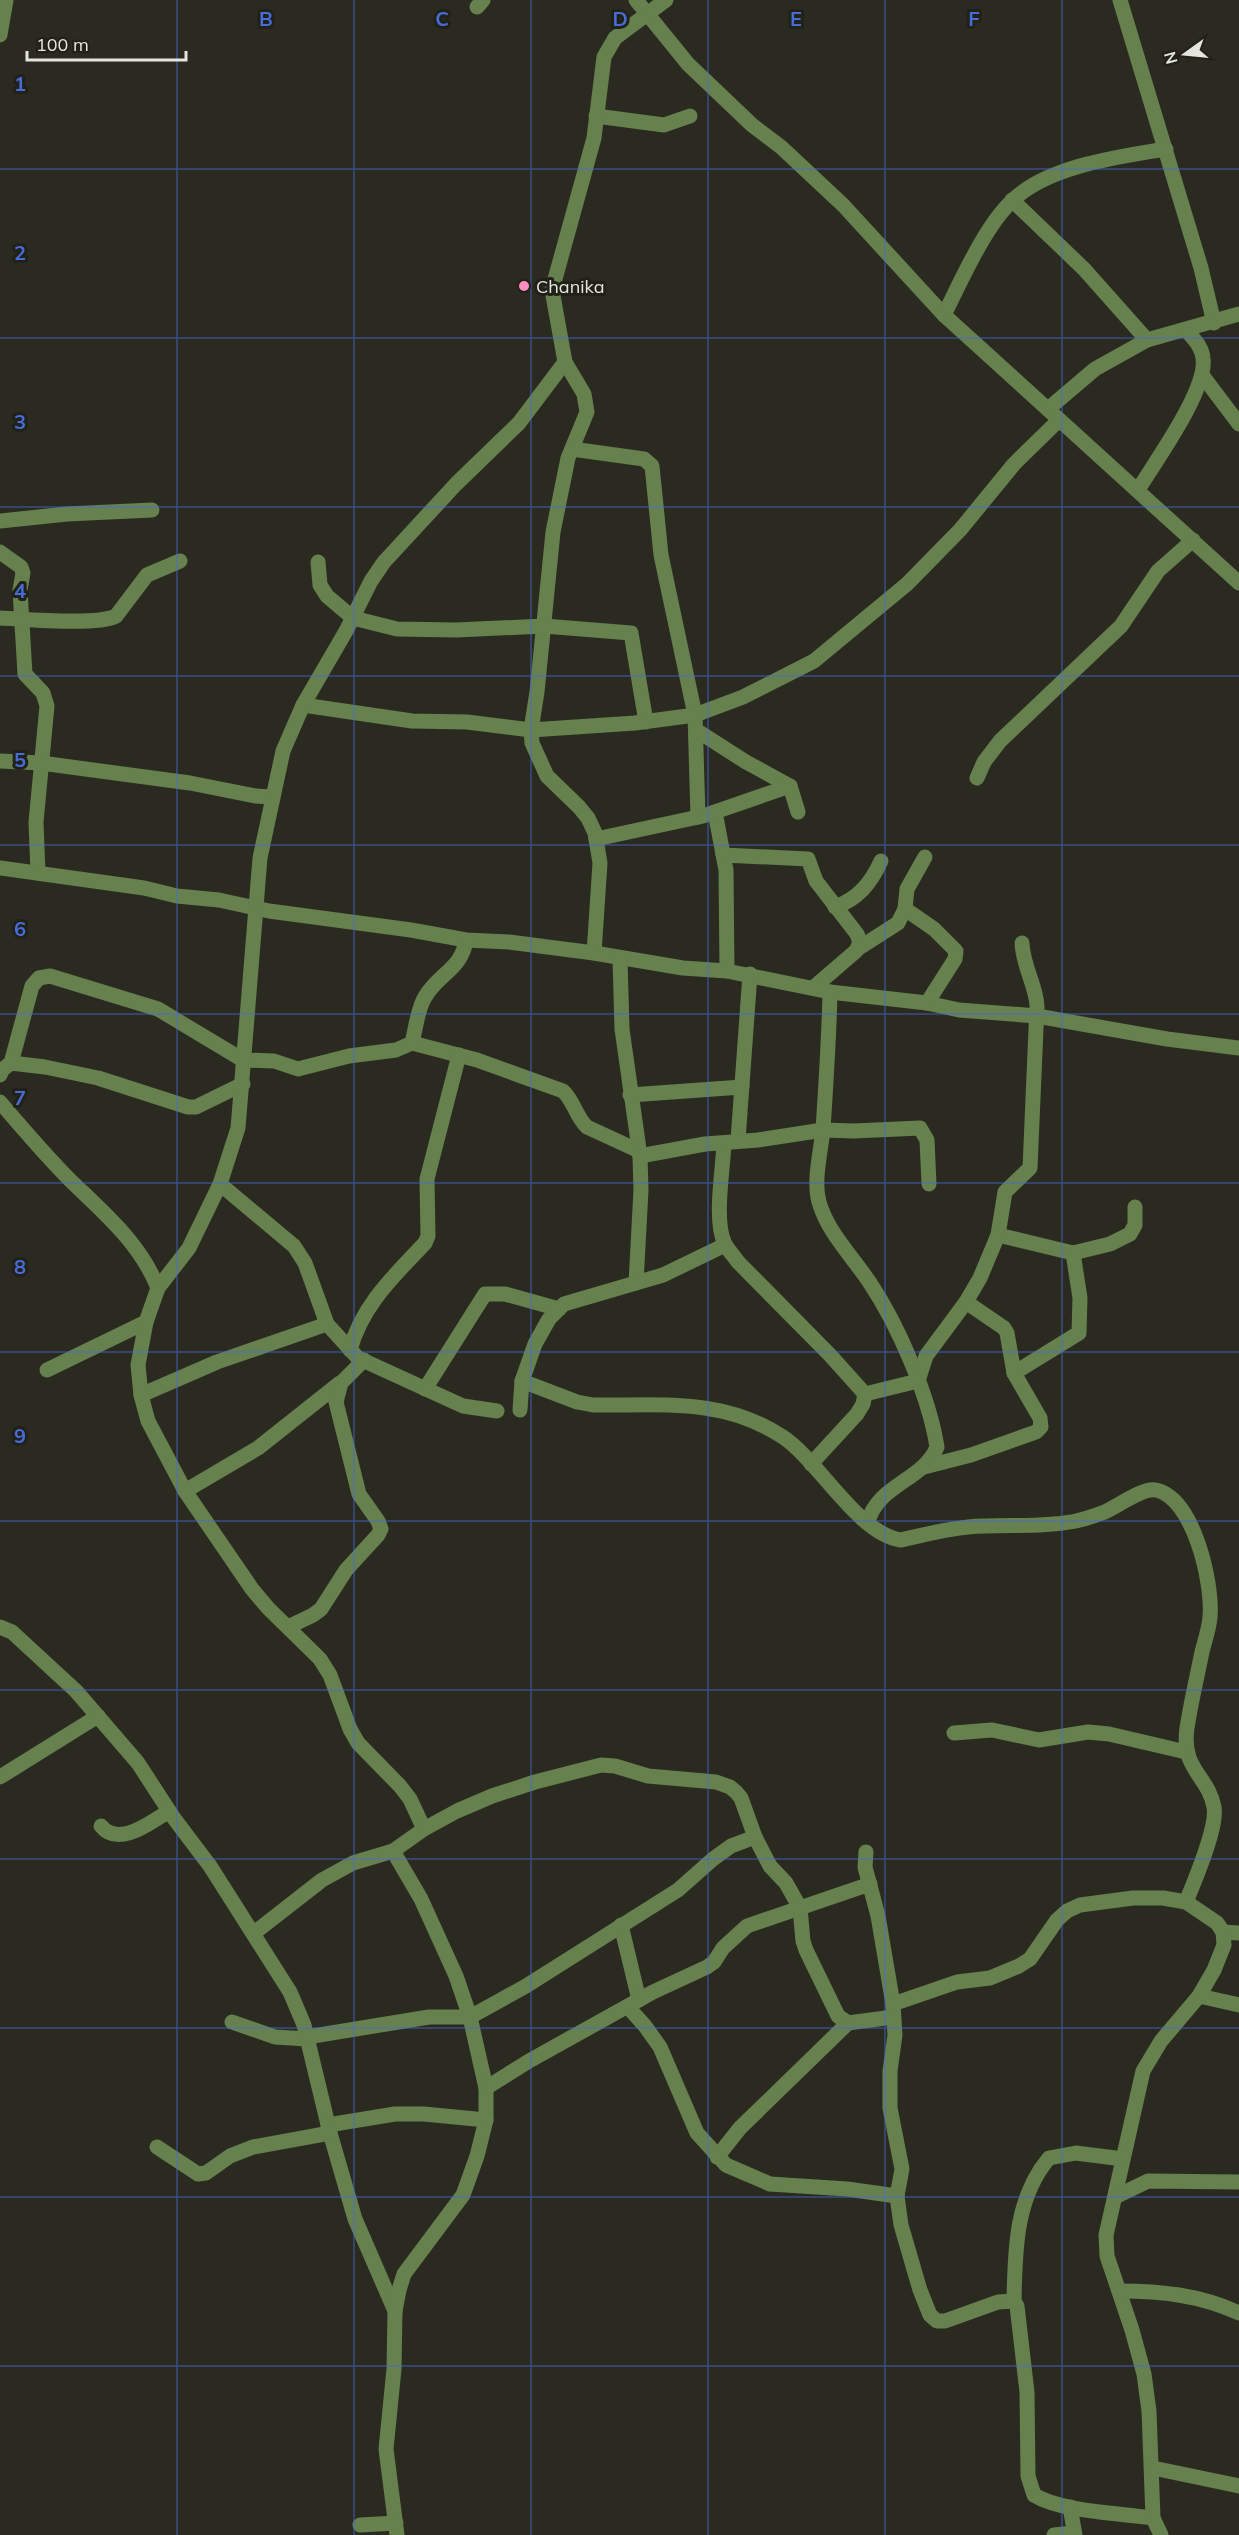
<svg xmlns="http://www.w3.org/2000/svg" width="1239" height="2535" font-family="Mulish,sans-serif">
<style>
.lines{fill:none;stroke-linecap:round;stroke-linejoin:round}
.minor{stroke:#66804e;stroke-width:15}
.grid{fill:none;stroke:#456cd9;stroke-width:1.5;stroke-opacity:0.55}
.poi-dot{fill:#fc8fc2;stroke:#212118;stroke-width:2}
.labels{text-anchor:middle;dominant-baseline:central;stroke-width:6;stroke-linejoin:round;paint-order:stroke}
.poi-label{font-size:18px;fill:#e5e5df;stroke:#212118;text-anchor:start}
.grid-label{font-size:20px;text-anchor:middle;font-weight:bold;fill:#456cd9;stroke:#212118;stroke-width:6;stroke-linejoin:round;paint-order:stroke}
</style>
<rect width="100%" height="100%" fill="#2a2a21"/>
<g class="lines">
<g class="minor">
<polyline points="636,0 688,64 752,125 781,147 843,205 944,315 1239,583"/>
<polyline points="1120,0 1201,268 1214,323"/>
<polyline points="477,7 483,0"/>
<polyline points="0,35 6,0"/>
<polyline points="596,116 664,125 690,116"/>
<polyline points="1012,200 1084,269 1147,340"/>
<path d="M944,315C961,281 985,226 1012,201C1047,166 1118,157 1166,149"/>
<polyline points="565,362 584,394 587,412 568,458 553,532 537,692 531,730 532,743 547,776 579,807 588,818 595,833 600,863 594,953"/>
<polyline points="1202,375 1239,424"/>
<polyline points="1048,409 1095,369 1147,340 1239,314"/>
<polyline points="572,449 644,459 652,466 661,555 695,715 698,817"/>
<path d="M1138,490C1155,462 1208,389 1203,358C1202,347 1194,339 1187,331"/>
<polyline points="0,521 67,514 152,510"/>
<polyline points="0,552 21,567 23,573 20,590 25,674 43,693 47,706 36,822 38,873"/>
<polyline points="318,562 320,585 327,596 353,618 397,629 456,630 544,626 631,633 646,722"/>
<path d="M0,618C24,619 97,626 116,616L147,575L180,561"/>
<polyline points="303,705 412,721 467,722 531,730 635,723 695,715 743,697 814,661 907,584 960,530 1014,464 1059,420"/>
<polyline points="696,730 746,762 790,786 798,812"/>
<polyline points="0,761 41,763 190,783 255,796 272,797"/>
<polyline points="977,778 984,762 1000,741 1121,626 1158,571 1193,540"/>
<polyline points="715,812 726,870 727,971"/>
<polyline points="596,839 703,816 790,786"/>
<polyline points="723,855 808,859 816,881 857,934 860,942 856,951 813,988"/>
<polyline points="0,868 144,888 177,896 219,900 269,911 411,930 466,940 509,942 594,953 683,968 727,971 830,992 927,1003 959,1010 1037,1016 1167,1039 1239,1048"/>
<path d="M835,907C858,899 871,883 881,861"/>
<polyline points="905,909 934,929 956,951 955,959 927,1003"/>
<polyline points="859,948 898,923 905,909 907,889 925,857"/>
<polyline points="620,959 622,1029 640,1156 641,1190 636,1283"/>
<path d="M830,992C829,1038 826,1084 823,1129C821,1152 813,1180 819,1202C828,1233 852,1256 870,1283C898,1325 929,1396 937,1447C924,1480 877,1485 868,1522"/>
<path d="M412,1043L477,1060L563,1091C574,1101 576,1117 587,1127L639,1151"/>
<path d="M11,1063L32,986L39,978L50,976L158,1009L243,1060L274,1061L298,1069L349,1056L396,1050L412,1043C416,1028 417,1010 425,997C438,974 462,969 466,940"/>
<polyline points="0,1075 3,1069 11,1063 45,1067 98,1078 188,1107 196,1107 243,1084"/>
<polyline points="630,1095 742,1087"/>
<path d="M0,1102C23,1129 46,1156 71,1181C105,1214 140,1243 158,1288"/>
<polyline points="738,1140 750,974"/>
<path d="M724,1143C723,1170 714,1218 724,1242C727,1249 734,1256 738,1262L830,1355L865,1394L863,1404L857,1414L811,1464"/>
<polyline points="640,1156 705,1144 758,1140 823,1130 854,1131 920,1128 927,1140 929,1184"/>
<polyline points="220,1184 294,1246 305,1263 327,1324 358,1358 463,1406 497,1411"/>
<polyline points="998,1235 1073,1253 1110,1244 1130,1234 1135,1225 1135,1207"/>
<path d="M350,1350C362,1305 394,1276 425,1243L428,1236L427,1179L459,1055"/>
<polyline points="47,1370 146,1322"/>
<polyline points="1014,1373 1079,1333 1080,1298 1073,1253"/>
<path d="M522,1381L577,1402L593,1405C660,1406 723,1397 783,1437C819,1461 858,1534 901,1540C923,1535 946,1529 968,1527C1004,1524 1040,1528 1076,1521C1085,1519 1094,1516 1102,1513C1116,1508 1142,1487 1156,1490C1194,1498 1213,1584 1210,1617C1209,1629 1205,1640 1202,1652C1197,1677 1191,1702 1187,1728C1181,1770 1208,1775 1214,1807C1218,1827 1194,1882 1186,1902"/>
<polyline points="425,1389 485,1294 505,1294 559,1309"/>
<path d="M865,1394L918,1381L926,1356L966,1302L980,1278L998,1235L1005,1192L1030,1168L1037,1006C1036,985 1023,967 1022,943"/>
<polyline points="141,1395 217,1362 327,1324"/>
<polyline points="520,1410 522,1381 535,1344 549,1319 564,1304 663,1275 725,1245"/>
<polyline points="924,1467 971,1455 1036,1432 1041,1427 1040,1418 1014,1373 1007,1333 1004,1328 966,1302"/>
<polyline points="185,1491 258,1448 340,1383"/>
<polyline points="0,1627 12,1632 76,1691 138,1763 173,1817 210,1866 290,1992 304,2025 330,2133 355,2219 395,2311"/>
<polyline points="288,1627 313,1615 321,1609 346,1570 378,1535 381,1529 378,1521 359,1494 336,1402 341,1383 364,1360"/>
<polyline points="954,1733 992,1730 1039,1740 1088,1732 1109,1734 1186,1752"/>
<polyline points="0,1777 98,1716"/>
<path d="M101,1826C119,1848 151,1822 169,1811"/>
<polyline points="424,1829 410,1799 400,1786 358,1743 350,1729 330,1675 320,1659 268,1608 252,1589 185,1491 148,1421 141,1395 138,1365 146,1322 158,1288 189,1248 220,1184 238,1128 260,858 283,751 303,705 346,631 371,581 384,562 456,484 519,423 565,362 552,290 594,138 604,57 615,38 666,0"/>
<polyline points="393,1851 421,1899 456,1976 470,2017 486,2088 486,2120 477,2156 463,2195 404,2274 399,2290 395,2311 394,2369 386,2449 397,2535"/>
<path d="M866,1852L865,1867L878,1916L893,2004L895,2035L890,2071V2108L902,2169L897,2196L901,2225L920,2290L930,2315L937,2321H945L998,2302L1014,2301L1017,2306L1027,2392L1028,2476L1034,2495C1062,2512 1119,2513 1153,2518"/>
<polyline points="621,1925 639,2000"/>
<polyline points="1223,1932 1239,1933"/>
<polyline points="254,1933 322,1880 353,1863 393,1851 424,1829 457,1811 492,1796 535,1782 601,1765 615,1766 648,1776 716,1782 730,1787 736,1792 741,1798 755,1837 770,1866 786,1883 800,1908 803,1941 806,1950 838,2016 848,2023 893,2017"/>
<polyline points="1199,1996 1239,2005"/>
<polyline points="893,2004 957,1982 990,1978 1019,1966 1030,1959 1057,1920 1067,1911 1080,1905 1133,1898 1163,1898 1186,1902 1217,1923 1223,1932 1224,1945 1214,1970 1199,1996 1161,2041 1143,2071 1106,2235 1107,2256 1132,2330 1144,2374 1149,2411 1153,2518 1161,2535"/>
<polyline points="628,2007 645,2026 660,2047 697,2133 726,2165 770,2184 847,2189 897,2196"/>
<polyline points="232,2022 275,2037 307,2039"/>
<polyline points="307,2037 429,2017 470,2017 526,1986 678,1890 713,1859 731,1846 755,1837"/>
<polyline points="486,2088 529,2061 653,1992 707,1967 714,1962 723,1948 747,1926 870,1884"/>
<polyline points="328,2125 395,2114 424,2114 486,2120"/>
<polyline points="157,2147 198,2174 206,2173 230,2156 253,2147 330,2133"/>
<polyline points="717,2157 740,2128 848,2023"/>
<polyline points="1115,2197 1148,2181 1239,2182"/>
<path d="M1119,2291C1161,2291 1200,2295 1239,2313"/>
<path d="M1014,2301C1015,2252 1015,2198 1049,2158L1076,2153L1123,2159"/>
<polyline points="1153,2468 1239,2486"/>
<polyline points="1070,2507 1075,2535"/>
<polyline points="360,2525 396,2523"/>
<polyline points="1054,2535 1074,2533"/>
</g>
</g>
<path class="grid" d="M177,0V2535M354,0V2535M531,0V2535M708,0V2535M885,0V2535M1062,0V2535M0,169H1239M0,338H1239M0,507H1239M0,676H1239M0,845H1239M0,1014H1239M0,1183H1239M0,1352H1239M0,1521H1239M0,1690H1239M0,1859H1239M0,2028H1239M0,2197H1239M0,2366H1239"/>
<circle class="poi-dot" cx="524" cy="286" r="6"/>
<g class="labels">
<g class="poi-label">
<text x="536" y="286">Chanika</text>
</g>
</g>
<g class="grid-label">
<text x="266" y="26">B</text>
<text x="442" y="26">C</text>
<text x="620" y="26">D</text>
<text x="796" y="26">E</text>
<text x="974" y="26">F</text>
<text x="20" y="91">1</text>
<text x="20" y="260">2</text>
<text x="20" y="429">3</text>
<text x="20" y="598">4</text>
<text x="20" y="767">5</text>
<text x="20" y="936">6</text>
<text x="20" y="1105">7</text>
<text x="20" y="1274">8</text>
<text x="20" y="1443">9</text>
</g>
<g transform="translate(1185 54) rotate(255)" stroke="#212118" stroke-width="4.5" paint-order="stroke">
<path d="M0-4.5L10 22L0 15L-10 22Z" fill="#e5e5df"/>
<text y="-9" font-size="16" font-weight="bold" text-anchor="middle" fill="#e5e5df">N</text>
</g>
<path d="M27 51v9h159v-9" fill="none" stroke="#e5e5df" stroke-width="3"/>
<text x="36" y="51" font-size="18" fill="#e5e5df" stroke="#212118" stroke-width="4.5" paint-order="stroke">100 m</text>
</svg>
